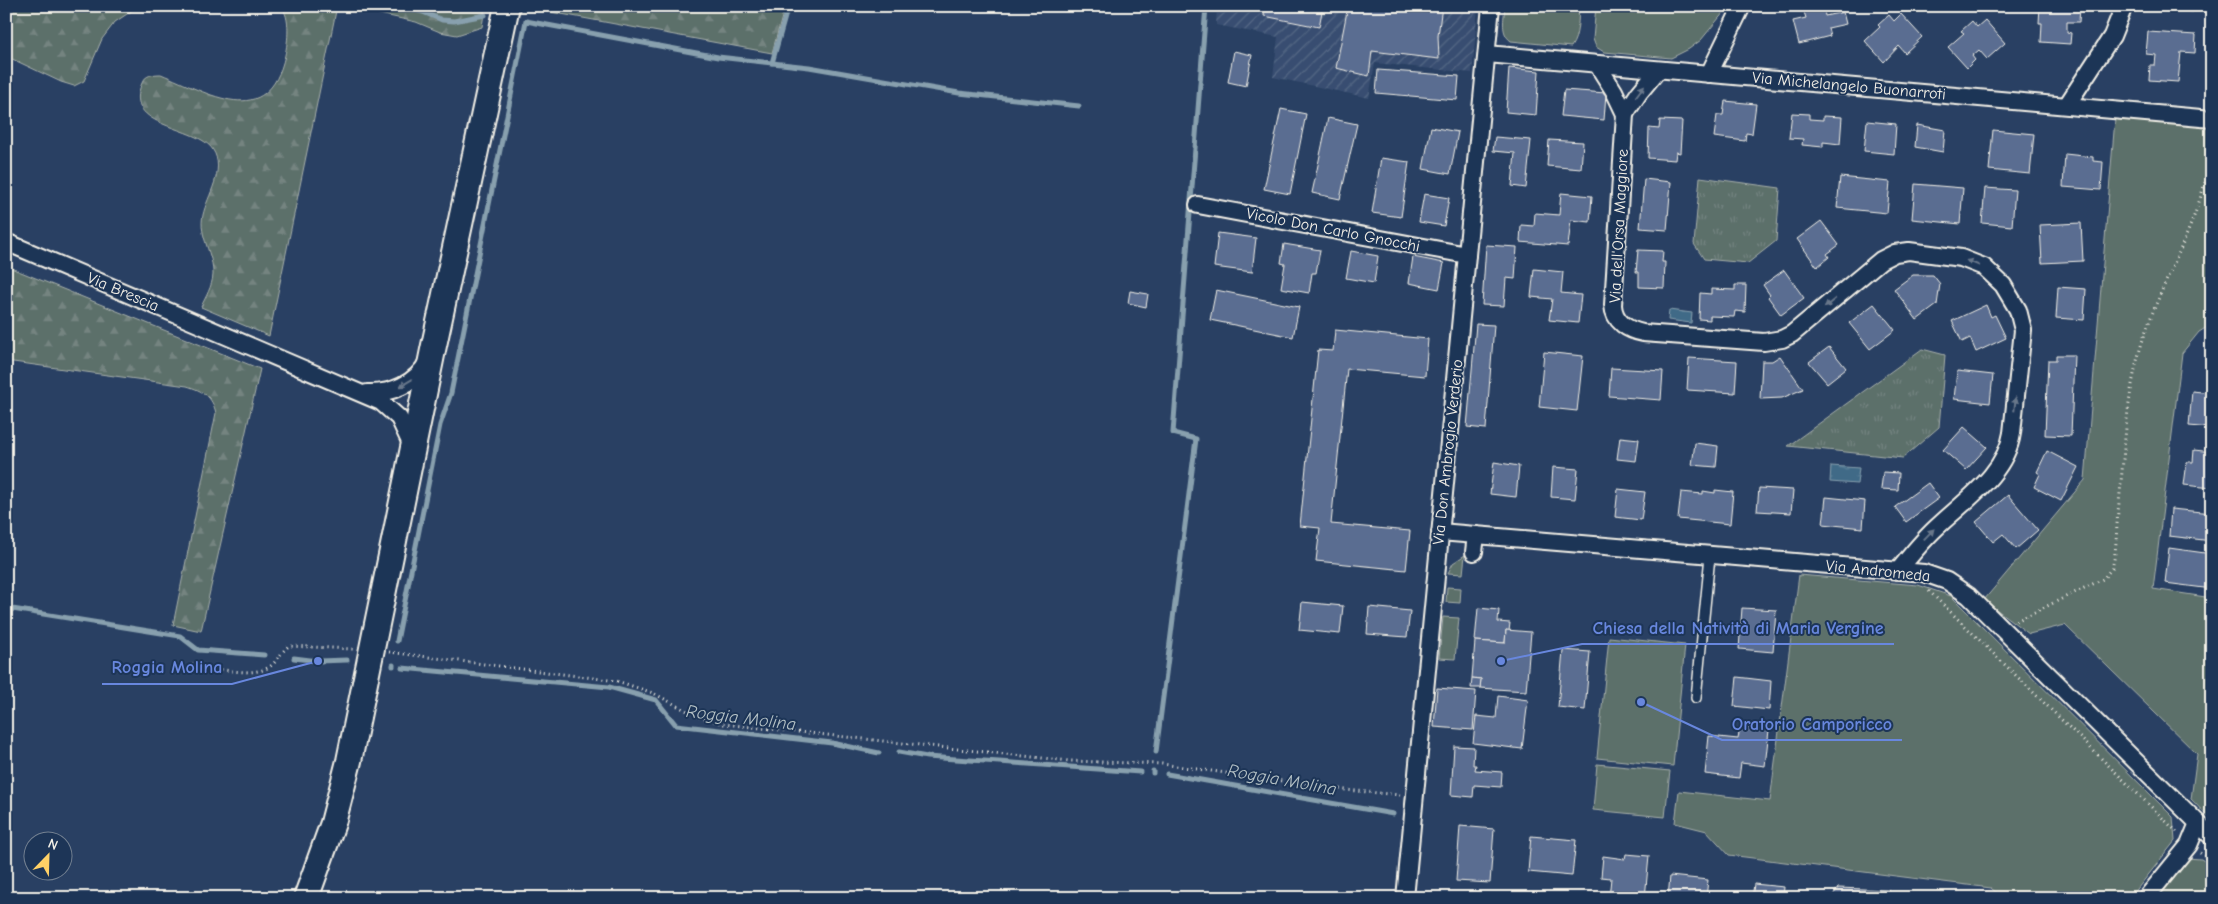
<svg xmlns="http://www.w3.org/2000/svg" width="2218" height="904" font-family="'Comic Neue',sans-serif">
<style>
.industrial{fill:url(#industrial-furrows)}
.grass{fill:url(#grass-tufts);stroke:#a8b0aa}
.forest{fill:url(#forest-firs);stroke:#a8b0aa}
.green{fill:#5c6f6b;stroke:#a8b0aa}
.water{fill:url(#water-ripples);stroke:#88a0ae}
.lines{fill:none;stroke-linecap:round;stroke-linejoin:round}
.stream{stroke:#88a0ae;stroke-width:5}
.building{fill:#5a6d91;stroke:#f4f1e8}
.lane-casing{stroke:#f4f1e8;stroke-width:12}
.street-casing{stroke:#f4f1e8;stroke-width:20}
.secondary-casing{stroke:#f4f1e8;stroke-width:28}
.path{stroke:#f4f1e8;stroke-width:3;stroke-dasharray:1 4;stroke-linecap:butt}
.lane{stroke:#1d3557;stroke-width:9}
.street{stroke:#1d3557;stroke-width:16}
.secondary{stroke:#1d3557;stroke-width:24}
.oneway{fill:#68778a}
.labels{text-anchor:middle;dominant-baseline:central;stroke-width:4;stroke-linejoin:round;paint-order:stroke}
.street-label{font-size:16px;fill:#f4f1e8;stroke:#1d3557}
.water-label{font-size:18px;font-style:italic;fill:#b5c2c6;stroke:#1d3557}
.leader{fill:none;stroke:#6887de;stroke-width:2}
.callout-dot{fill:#6887de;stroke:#1d3557;stroke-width:2}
.callout-label{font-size:18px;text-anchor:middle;font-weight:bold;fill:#6887de;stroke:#1d3557;stroke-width:4;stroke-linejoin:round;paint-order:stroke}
</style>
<defs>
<pattern id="industrial-furrows" width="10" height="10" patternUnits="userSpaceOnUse" patternTransform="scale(1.25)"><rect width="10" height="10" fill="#384e71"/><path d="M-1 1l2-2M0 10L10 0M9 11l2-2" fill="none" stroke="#556885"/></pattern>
<pattern id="grass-tufts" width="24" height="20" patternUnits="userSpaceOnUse" patternTransform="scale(1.25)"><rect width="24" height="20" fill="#5c6f6b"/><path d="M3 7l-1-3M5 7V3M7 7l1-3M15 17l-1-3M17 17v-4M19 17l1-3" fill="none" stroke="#748480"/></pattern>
<pattern id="forest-firs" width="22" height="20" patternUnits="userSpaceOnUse" patternTransform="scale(1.25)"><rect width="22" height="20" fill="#5c6f6b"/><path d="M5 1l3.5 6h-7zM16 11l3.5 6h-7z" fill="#748480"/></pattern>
<pattern id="water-ripples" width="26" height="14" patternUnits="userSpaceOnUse" patternTransform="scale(1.25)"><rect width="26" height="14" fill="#406a87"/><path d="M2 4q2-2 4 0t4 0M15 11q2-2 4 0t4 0" fill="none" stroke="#5c8098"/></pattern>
</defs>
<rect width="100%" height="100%" fill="#294063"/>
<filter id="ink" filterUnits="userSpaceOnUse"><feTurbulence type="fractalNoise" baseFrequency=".02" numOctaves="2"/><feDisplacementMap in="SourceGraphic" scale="10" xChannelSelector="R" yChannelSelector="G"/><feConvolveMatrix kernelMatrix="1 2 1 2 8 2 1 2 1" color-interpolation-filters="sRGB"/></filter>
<g filter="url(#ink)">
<polygon class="industrial" points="1217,6 1478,6 1472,73 1375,63 1369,98 1273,77 1278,37 1216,25"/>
<g class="grass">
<polygon points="1700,177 1780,188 1776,241 1748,263 1704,259 1694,244"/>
<polygon points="1922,349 1945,355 1939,427 1903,458 1788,446"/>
</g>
<g class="forest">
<polygon points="6,6 139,6 115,22 102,39 84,81 74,86 61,82 6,56"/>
<path d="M281,6H337L269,336L201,307C206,296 212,287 213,275C214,254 198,236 203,215C207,196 226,170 213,150C198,125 121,129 142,83C145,75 153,74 161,74C208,93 268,132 285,55C288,41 291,18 281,6Z"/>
<polygon points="343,6 485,6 482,27 457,35 440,32 416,22"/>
<polygon points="518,6 785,6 772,53"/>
<path d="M6,266L260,369L201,631L173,625L216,413C212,396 203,391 187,386L6,361Z"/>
</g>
<g class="green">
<path d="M1505,6H1579C1578,19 1579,36 1571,47L1511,41C1500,33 1504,19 1505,6Z"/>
<polygon points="1596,6 1729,6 1701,40 1689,49 1671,58 1604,52 1596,47 1593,39"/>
<polygon points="2115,119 2212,127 2212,324 2199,332 2182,353 2153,589 2212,598 2212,821 2191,799 2197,754 2065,625 2029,634 1984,600 2085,480"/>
<polygon points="1465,555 1463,574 1448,573 1453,563"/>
<polygon points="1799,575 1918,585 1951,596 2173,817 2175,841 2130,898 2002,898 1991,888 1729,855 1707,831 1675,823 1679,791 1770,801"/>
<polygon points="1447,587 1461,588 1460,603 1446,602"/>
<polygon points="1443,617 1459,618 1455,659 1439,658"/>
<polygon points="1609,637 1685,645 1673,766 1597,758"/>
<polygon points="1597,764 1670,771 1665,817 1593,810"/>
<polygon points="2186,858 2201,859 2212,866 2212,898 2155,898"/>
</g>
<g class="water">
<polygon points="1669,310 1692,313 1691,323 1668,320"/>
<polygon points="1831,466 1859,468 1857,484 1830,482"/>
</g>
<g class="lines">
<g class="stream">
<polyline points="400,6 423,12 442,20 454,21 485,15"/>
<polyline points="772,63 788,6"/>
<polyline points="6,608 180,636 198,650 264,655"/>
<polyline points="397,641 440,425 451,393 526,21 718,57 809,67 959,93 1079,106"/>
<polyline points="294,658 318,661 347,660"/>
<polyline points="393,666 393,665"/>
<polyline points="402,668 609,687 656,700 676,725 832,743 879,753"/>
<polyline points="899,752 927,757 1140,772"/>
<polyline points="1156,752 1196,439 1173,433 1206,6"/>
<polyline points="1153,773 1153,771"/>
<polyline points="1167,774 1393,814"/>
</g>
</g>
<g class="building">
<polygon points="1265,6 1323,6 1319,27 1264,16"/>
<polygon points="1348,6 1442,6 1438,36 1439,59 1372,51 1369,76 1336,68"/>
<polygon points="1798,6 1827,6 1828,9 1824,10 1825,16 1843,12 1846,24 1828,28 1830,36 1799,44 1793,21 1806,18 1803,9 1799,10"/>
<polygon points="2040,6 2080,6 2079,22 2067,22 2067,32 2071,33 2070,44 2041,42 2042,23 2039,23"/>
<polygon points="2163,6 2204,6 2192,6 2192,12 2163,9"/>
<polygon points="1901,14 1922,37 1905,53 1899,46 1884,62 1865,41 1880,27 1878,25 1889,15 1894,21"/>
<polygon points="1985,20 2005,43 1987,59 1979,50 1972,56 1975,60 1967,68 1948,47 1964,33 1961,31 1972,21 1977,27"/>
<polygon points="2148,32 2196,35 2195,53 2181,52 2178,82 2149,80 2150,65 2155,65 2156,55 2146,54"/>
<polygon points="1234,51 1252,55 1246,86 1228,82"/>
<polygon points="1509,68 1539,71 1536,115 1506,112"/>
<polygon points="1378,70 1459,76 1457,100 1376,93"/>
<polygon points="1564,90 1606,93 1604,120 1561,116"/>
<polygon points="1725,101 1756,104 1752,134 1746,133 1745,141 1714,137 1717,115 1723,115"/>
<polygon points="1281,109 1306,114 1290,194 1264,189"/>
<polygon points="1792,113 1809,114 1809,119 1823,120 1823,116 1842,117 1840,144 1823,142 1823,147 1802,145 1803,139 1789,138"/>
<polygon points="1328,118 1357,124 1340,199 1312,193"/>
<polygon points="1660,120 1682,121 1680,153 1676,152 1675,160 1648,158 1649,128 1659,129"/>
<polygon points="1867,121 1896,124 1894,154 1864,151"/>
<polygon points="1917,125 1945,130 1943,152 1915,147"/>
<polygon points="1431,127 1458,132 1450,174 1423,169"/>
<polygon points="1993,130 2034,134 2030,174 1989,170"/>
<polygon points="1495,137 1531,140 1526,188 1512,186 1515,153 1493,151"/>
<polygon points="1549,140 1583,142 1581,169 1547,166"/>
<polygon points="2065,154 2093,157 2093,161 2103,162 2101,190 2063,187"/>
<polygon points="1381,158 1409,162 1401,217 1372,213"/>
<polygon points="1840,177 1890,182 1887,213 1837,208"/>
<polygon points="1644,179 1671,182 1667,230 1640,228"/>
<polygon points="1915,184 1963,188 1960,224 1912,219"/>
<polygon points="1985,188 2015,190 2012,226 1982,223"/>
<polygon points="1561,193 1592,196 1590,222 1571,220 1568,246 1520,242 1521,225 1534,226 1535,213 1559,215"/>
<polygon points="1424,194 1449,198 1444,226 1419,222"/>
<polygon points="1821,221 1839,245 1827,254 1829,257 1817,267 1797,239"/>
<polygon points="2081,223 2083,261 2042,263 2040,225"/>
<polygon points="1218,233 1256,238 1252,272 1214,267"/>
<polygon points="1284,244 1320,250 1316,273 1312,273 1309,293 1281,288 1285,264 1281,263"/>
<polygon points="1486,245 1517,247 1515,279 1506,278 1504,306 1482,305"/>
<polygon points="1638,250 1663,251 1662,262 1665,262 1664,288 1639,287 1639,272 1636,272"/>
<polygon points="1351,251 1378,256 1374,283 1346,278"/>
<polygon points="1413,257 1444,263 1439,289 1409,283"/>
<polygon points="1534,269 1563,272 1561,293 1581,295 1578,323 1549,320 1552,299 1531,297"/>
<polygon points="1784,270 1804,298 1781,315 1768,297 1770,295 1763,285"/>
<polygon points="1913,275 1933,275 1940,284 1937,305 1917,320 1894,289"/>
<polygon points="1735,285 1746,285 1745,312 1735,311 1734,317 1710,316 1710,320 1699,319 1700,293 1711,294 1711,289 1735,290"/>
<polygon points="2058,287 2086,289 2084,320 2056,318"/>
<polygon points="1216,290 1299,307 1293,337 1210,320"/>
<polygon points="1130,291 1148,294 1146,307 1128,303"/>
<polygon points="1874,304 1895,330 1870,349 1849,323"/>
<polygon points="1986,305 1991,317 1995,315 2006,338 1976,352 1970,338 1962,342 1952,321"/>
<polygon points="1476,324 1494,325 1486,429 1467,427"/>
<polygon points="1335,330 1428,339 1425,376 1347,369 1331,524 1410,531 1406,570 1316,561 1320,528 1300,526 1318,350 1333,351"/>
<polygon points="1829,347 1846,368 1827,383 1809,362"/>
<polygon points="1544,352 1583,356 1577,411 1539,407"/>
<polygon points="2056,355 2074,355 2071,436 2045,435 2048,360 2056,360"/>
<polygon points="1780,356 1803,389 1782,398 1760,399 1762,361 1772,361"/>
<polygon points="1689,358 1737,361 1735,393 1687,390"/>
<polygon points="1611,368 1663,371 1661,400 1609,396"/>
<polygon points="1957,371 1993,375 1990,403 1954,399"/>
<polygon points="2192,391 2212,393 2212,428 2189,426"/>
<polygon points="1964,427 1987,447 1966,470 1943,450"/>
<polygon points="1620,437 1639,439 1636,461 1617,459"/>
<polygon points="1695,443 1718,446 1716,467 1692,465"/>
<polygon points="2194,450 2212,452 2212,488 2184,485 2187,462 2193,462"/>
<polygon points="2047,451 2078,467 2061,501 2034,487 2040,474 2037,472"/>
<polygon points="1494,462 1519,466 1516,497 1490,494"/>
<polygon points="1553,467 1578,469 1575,499 1551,497"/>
<polygon points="1883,472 1899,473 1898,490 1881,489"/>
<polygon points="1928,483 1939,498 1906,522 1895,507"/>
<polygon points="1759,488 1793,490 1791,513 1757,511"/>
<polygon points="1618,489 1645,492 1641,520 1615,517"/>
<polygon points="1715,490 1733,492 1730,524 1678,519 1681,492 1703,494 1703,491 1715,493"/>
<polygon points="2008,495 2038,530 2016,549 2003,534 1993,542 1976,522"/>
<polygon points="1826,497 1865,501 1863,528 1823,524"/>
<polygon points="2171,509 2212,513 2212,541 2169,536"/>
<polygon points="2169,548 2212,554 2212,589 2165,583"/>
<polygon points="1302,602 1343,606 1340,634 1299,630"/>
<polygon points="1369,607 1410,611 1407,637 1367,634"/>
<polygon points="1478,608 1499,610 1498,622 1510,623 1509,631 1506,630 1505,643 1475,641"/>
<polygon points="1742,608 1776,610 1773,652 1739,649"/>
<polygon points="1506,630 1531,632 1526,691 1480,688 1481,679 1472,678 1475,641 1505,643"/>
<polygon points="1563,650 1590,652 1585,710 1558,707"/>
<polygon points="1737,677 1771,681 1769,710 1734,706"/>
<polygon points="1472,678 1481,679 1480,688 1471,688"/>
<polygon points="1437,688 1476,691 1473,730 1434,727"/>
<polygon points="1498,696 1528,700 1522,749 1473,743 1476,716 1496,718"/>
<polygon points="1740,727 1769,730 1765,766 1741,763 1739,778 1705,774 1709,736 1738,739"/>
<polygon points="1454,746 1474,747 1473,765 1476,765 1475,770 1502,772 1501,787 1474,785 1473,797 1451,795"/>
<polygon points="1460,826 1494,829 1490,883 1456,881"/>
<polygon points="1531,836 1576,840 1572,876 1528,872"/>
<polygon points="1626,854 1649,856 1645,898 1609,898 1611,878 1601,877 1603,856 1625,859"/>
<polygon points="1670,876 1708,880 1706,898 1668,898"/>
<polygon points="1754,884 1784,887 1783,898 1752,898"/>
<polygon points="1838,888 1888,890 1894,898 1831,898"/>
</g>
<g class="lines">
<g class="lane-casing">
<polyline id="lane" points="1696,698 1710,556"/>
</g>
<g class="street-casing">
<g id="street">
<polyline points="1487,54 2212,119"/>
<path d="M1597,64L1614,91L1625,114L1613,305C1614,322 1628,330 1643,333L1764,342L1782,339L1792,334L1881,260L1895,253L1909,251L1961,258L1984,267L2003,285L2018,310L2023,330L2012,433C2006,474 1964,501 1936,528C1922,541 1910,556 1898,571"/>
<polyline points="1709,74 1742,6"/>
<polyline points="2067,105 2112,36 2124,6"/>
<polyline points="1625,114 1639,93 1658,70"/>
<polyline points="1198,205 1467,255"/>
<polyline points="6,242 381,402 399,418 413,448"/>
<path d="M367,393C391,394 416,384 428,361"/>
<polyline points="1440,532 1924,573 1947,581 1969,596 2212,837"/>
<polyline points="1474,552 1476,535"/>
<polyline points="1405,898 1491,6"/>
<polyline points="2146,898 2189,845 2198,823"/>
</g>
</g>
<g class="secondary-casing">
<polyline id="secondary" points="306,898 333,823 349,761 433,350 507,6"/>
</g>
<g class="path">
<polyline points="1929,591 2177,832"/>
<path d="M2016,621L2103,579L2112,568C2117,551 2116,530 2118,512C2124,461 2125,407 2138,357C2157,282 2207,218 2212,139"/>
<polyline points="389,652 617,681 653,693 699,717 724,724 1070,761 1162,764 1346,790 1400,795"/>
<path d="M192,665C212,667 258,680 273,664C279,658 281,652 289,646L353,649"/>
<polyline points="2200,853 2212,861"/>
<polyline points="2210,898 2212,883"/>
</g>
<use href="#lane" class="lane"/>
<use href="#street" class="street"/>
<use href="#secondary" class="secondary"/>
</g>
<defs><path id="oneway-solid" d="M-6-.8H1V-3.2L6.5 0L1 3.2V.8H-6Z" transform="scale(1.25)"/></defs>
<g class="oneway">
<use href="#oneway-solid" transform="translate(1640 91) rotate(-53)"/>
<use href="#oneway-solid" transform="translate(1973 263) rotate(-158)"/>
<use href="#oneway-solid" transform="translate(1830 303) rotate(140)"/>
<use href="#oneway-solid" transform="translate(406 383) rotate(149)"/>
<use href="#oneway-solid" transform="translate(2015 404) rotate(-84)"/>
<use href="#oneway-solid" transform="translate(1929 534) rotate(-46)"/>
</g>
</g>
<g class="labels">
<g class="street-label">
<text transform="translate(1849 86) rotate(5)">Via Michelangelo Buonarroti</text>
<text transform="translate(1619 226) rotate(-87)">Via dell'Orsa Maggiore</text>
<text transform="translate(1333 230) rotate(11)">Vicolo Don Carlo Gnocchi</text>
<text transform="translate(123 292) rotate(23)">Via Brescia</text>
<text transform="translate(1448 452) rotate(-84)">Via Don Ambrogio Verderio</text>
<text transform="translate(1878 571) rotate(6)">Via Andromeda</text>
</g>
<g class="water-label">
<text transform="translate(741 718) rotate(7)">Roggia Molina</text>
<text transform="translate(1282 780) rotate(10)">Roggia Molina</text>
</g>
</g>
<path class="leader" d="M1501 661L1582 644H1894M318 661L232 684H102M1641 702L1722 740H1902"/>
<g class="callout-dot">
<circle cx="1501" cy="661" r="5"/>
<circle cx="318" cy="661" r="5"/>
<circle cx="1641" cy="702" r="5"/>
</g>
<g class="callout-label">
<text x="1738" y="634">Chiesa della Natività di Maria Vergine</text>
<text x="167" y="673">Roggia Molina</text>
<text x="1812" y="730">Oratorio Camporicco</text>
</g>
<rect width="2218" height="904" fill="none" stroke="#1d3557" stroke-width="25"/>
<rect x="12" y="12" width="2193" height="879" fill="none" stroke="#f4f1e8" stroke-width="2" filter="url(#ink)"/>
<g transform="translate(48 856) rotate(23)"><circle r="24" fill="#1d3557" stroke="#738091"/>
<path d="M0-4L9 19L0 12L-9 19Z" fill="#ffd166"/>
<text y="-8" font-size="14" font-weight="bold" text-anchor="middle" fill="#f4f1e8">N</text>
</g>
</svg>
